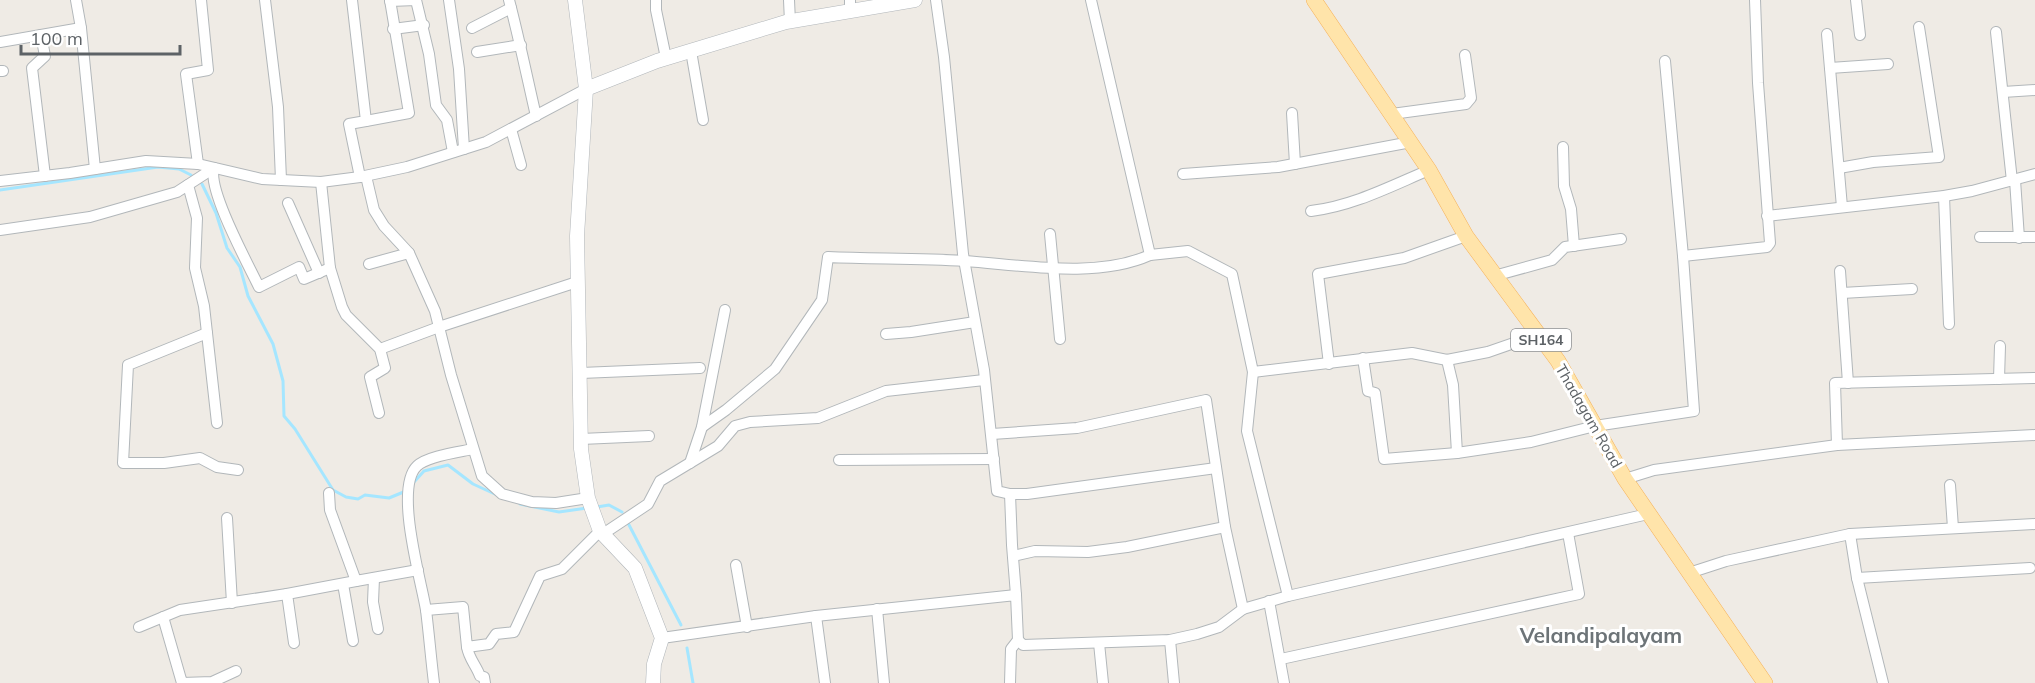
<svg xmlns="http://www.w3.org/2000/svg" width="2035" height="683" font-family="Mulish,sans-serif">
<style>
.lines{fill:none;stroke-linecap:round;stroke-linejoin:round}
.stream{stroke:#a5e6ff;stroke-width:3}
.street-casing{stroke:#b2b7ba;stroke-width:12}
.secondary-casing{stroke:#b1b6ba;stroke-width:15}
.primary-casing{stroke:#f6b158;stroke-width:16}
.street{stroke:#fff;stroke-width:10}
.secondary{stroke:#fff;stroke-width:14}
.primary{stroke:#ffe4aa;stroke-width:15}
.labels{text-anchor:middle;dominant-baseline:central;stroke-width:6;stroke-linejoin:round;paint-order:stroke}
.shield{fill:#fff;stroke:#8e9194;stroke-width:1.5}
.shield-label{font-size:14px;font-weight:bold;fill:#5d6266}
.street-label{font-size:15px;fill:#5d6266;stroke:#fff}
.district-label{font-size:21px;font-weight:bold;fill:#6d7478;stroke:#fff}
</style>
<rect width="100%" height="100%" fill="#efebe5"/>
<g class="lines">
<g class="stream">
<polyline points="202,184 216,213 227,248 240,267 248,296 273,344 283,381 284,416 295,429 333,490 346,497 358,499 365,495 389,498 406,491"/>
<polyline points="0,190 158,167 179,169 191,175"/>
<polyline points="414,482 424,471 448,465 473,484 497,495"/>
<polyline points="520,504 559,512 587,508"/>
<polyline points="597,507 609,505 622,512"/>
<polyline points="628,523 681,625"/>
<polyline points="687,648 693,683"/>
</g>
<g class="street-casing">
<g id="street">
<polyline points="76,0 81,28"/>
<polyline points="265,0 278,107 281,180"/>
<polyline points="352,0 366,121 349,124 360,177"/>
<polyline points="449,0 459,69 464,149"/>
<path d="M509,0C519,38 527,77 536,116"/>
<polyline points="656,0 656,10 666,58"/>
<polyline points="789,0 790,22"/>
<polyline points="850,0 850,10"/>
<polyline points="936,0 944,57 963,254 984,370 997,491 1010,494"/>
<polyline points="1856,0 1860,35"/>
<polyline points="390,1 416,0 429,54 436,105 447,120 453,152"/>
<polyline points="472,28 511,8"/>
<polyline points="393,29 424,25"/>
<polyline points="1996,32 2012,181"/>
<polyline points="1827,34 1842,207"/>
<polyline points="41,35 45,56 32,68 45,176"/>
<polyline points="0,42 81,28 95,169"/>
<polyline points="691,51 703,120"/>
<polyline points="477,52 521,45"/>
<polyline points="1830,68 1888,64"/>
<polyline points="0,71 3,71"/>
<polyline points="2003,92 2035,90"/>
<polyline points="1292,113 1295,164"/>
<polyline points="1392,114 1466,104 1471,98 1465,55"/>
<polyline points="366,121 409,113 390,0"/>
<polyline points="511,129 521,165"/>
<polyline points="1563,147 1564,186 1571,209 1574,246"/>
<polyline points="198,164 186,74 208,70 201,0"/>
<path d="M214,168C207,189 248,264 259,287L299,267L304,279L330,268"/>
<polyline points="1839,168 1873,162 1939,157 1919,27"/>
<polyline points="1183,174 1278,167 1411,142"/>
<polyline points="366,176 374,210 384,226 409,253 435,311 451,375 482,476 502,494 532,502 556,503 588,498"/>
<polyline points="2015,180 2019,238"/>
<polyline points="0,181 70,173 146,161 198,164 262,179 321,182 360,177 407,167 486,142 586,89"/>
<polyline points="321,182 330,268 342,307 346,315 380,349 385,368 370,377 379,413"/>
<polyline points="188,185 197,218 195,268 204,306 217,423"/>
<polyline points="1944,196 1949,324"/>
<polyline points="288,203 319,273"/>
<path d="M1311,211C1353,206 1391,186 1429,170"/>
<polyline points="1767,216 1944,196 1972,191 2035,174"/>
<polyline points="0,230 90,217 177,192 214,168"/>
<polyline points="1050,234 1060,339"/>
<polyline points="1980,237 2035,237"/>
<polyline points="1150,255 1188,251 1232,274 1253,372 1412,353 1447,360 1488,352 1537,335"/>
<polyline points="1683,256 1767,247 1770,243 1758,83 1755,0"/>
<polyline points="369,264 409,253"/>
<polyline points="1840,271 1848,383"/>
<polyline points="1494,276 1552,260 1565,247 1621,239"/>
<polyline points="1842,293 1912,289"/>
<polyline points="207,333 128,365 123,463 164,463 200,458 217,467 238,470"/>
<polyline points="886,334 911,332 975,322"/>
<polyline points="380,349 439,327 577,282"/>
<polyline points="1363,358 1368,391 1375,393 1384,459 1457,453 1531,442 1595,426 1694,411 1683,256 1665,61"/>
<polyline points="1447,360 1453,385 1457,453"/>
<polyline points="1329,364 1318,274 1404,258 1466,236"/>
<polyline points="1253,372 1247,431 1288,596"/>
<polyline points="581,373 700,368"/>
<polyline points="1999,379 2000,346"/>
<path d="M702,427L726,410L775,369L822,300L828,257C873,259 919,258 965,261C1022,265 1097,279 1150,255L1091,0"/>
<polyline points="992,434 1077,428 1206,400 1225,527 1243,609"/>
<polyline points="581,439 649,436"/>
<polyline points="1837,445 1835,383 2035,378"/>
<polyline points="839,460 994,459"/>
<polyline points="690,463 702,427 725,310"/>
<polyline points="1625,479 1654,470 1837,445 2035,435"/>
<polyline points="1950,485 1953,528"/>
<polyline points="329,493 330,510 356,581 418,570"/>
<polyline points="227,518 232,603"/>
<polyline points="603,534 648,504 660,481 718,446 735,426 750,422 818,418 886,391 984,380"/>
<polyline points="1850,534 1857,578 1883,683"/>
<polyline points="1013,556 1035,551 1088,552 1127,547 1225,527"/>
<polyline points="736,565 747,627"/>
<polyline points="1689,573 1726,561 1850,534 2035,524"/>
<polyline points="374,578 373,602 378,629"/>
<polyline points="1857,578 2030,568"/>
<polyline points="343,584 353,641"/>
<polyline points="1016,595 1012,545 1010,494 1027,494 1216,468"/>
<polyline points="1269,601 1284,683"/>
<polyline points="877,609 884,683"/>
<polyline points="426,610 463,607 467,647 489,644 496,634 514,632 540,576 562,569 600,531"/>
<polyline points="816,616 825,683"/>
<polyline points="163,617 182,683 212,682 236,671"/>
<polyline points="139,627 180,610 287,594"/>
<polyline points="662,638 816,616 1016,595 1018,640 1023,645 1170,640 1197,634 1219,627 1243,609 1288,596 1648,514"/>
<polyline points="1170,640 1174,683"/>
<polyline points="294,643 287,594 356,581"/>
<polyline points="1099,643 1103,683"/>
<path d="M467,647C469,659 476,665 480,676L484,677L485,683"/>
<polyline points="1281,659 1579,594 1568,533"/>
<path d="M434,683C431,659 429,634 426,610C421,580 394,488 417,466C427,456 459,452 473,449"/>
<polyline points="1010,683 1011,649 1018,640"/>
</g>
</g>
<g class="secondary-casing">
<g id="secondary">
<polyline points="575,0 586,89 577,236 581,449 588,498 600,531 635,568 662,638 654,664 653,683"/>
<polyline points="586,89 657,61 786,22 915,0"/>
</g>
</g>
<g class="primary-casing">
<polyline id="primary" points="1314,0 1429,170 1466,236 1558,361 1625,479 1765,683"/>
</g>
<use href="#street" class="street"/>
<use href="#secondary" class="secondary"/>
<use href="#primary" class="primary"/>
</g>
<g class="labels">
<rect class="shield" x="1511" y="329" width="60" height="22" rx="4.5"/>
<g class="shield-label">
<text x="1541" y="340">SH164</text>
</g>
<g class="street-label">
<text transform="translate(1589 416) rotate(60)">Thadagam Road</text>
</g>
<g class="district-label">
<text x="1601" y="635">Velandipalayam</text>
</g>
</g>
<path d="M21 45v9h159v-9" fill="none" stroke="#5d6266" stroke-width="3"/>
<text x="30" y="45" font-size="18" fill="#5d6266" stroke="#ffffff" stroke-width="4.5" paint-order="stroke">100 m</text>
</svg>
